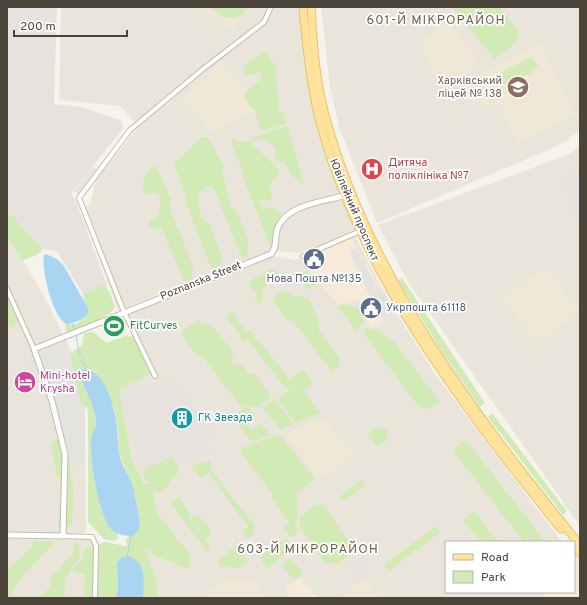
<svg xmlns="http://www.w3.org/2000/svg" width="587" height="605" font-family="Overpass,sans-serif">
<style>
.residential{fill:#eae5da}
.commercial{fill:#f7ead8}
.industrial{fill:#e6e2dd}
.education{fill:#efe8d6}
.green{fill:#d2eab5}
.parking{fill:#e5e3e0}
.water{fill:#a9d4f2}
.lines{fill:none;stroke-linecap:round;stroke-linejoin:round}
.stream{stroke:#a9d4f2;stroke-width:1}
.minor-casing{stroke:#c2bbae;stroke-width:6}
.tertiary-casing{stroke:#c2bbae;stroke-width:7}
.primary-casing{stroke:#e6c16a;stroke-width:9}
.minor{stroke:#fff;stroke-width:4}
.tertiary{stroke:#fff;stroke-width:5}
.primary{stroke:#ffe39c;stroke-width:7}
.labels{text-anchor:middle;dominant-baseline:central;stroke-width:3.5;stroke-linejoin:round;paint-order:stroke}
.education-label{font-size:11px;fill:#785e54;stroke:#fff;text-anchor:end}
.health-label{font-size:11px;fill:#be3a42;stroke:#fff;text-anchor:start}
.street-label{font-size:11px;fill:#4b4439;stroke:#fff}
.service-label{font-size:11px;fill:#4e5e75;stroke:#fff}
.leisure-label{font-size:11px;fill:#27864d;stroke:#fff;text-anchor:start}
.hotel-label{font-size:11px;fill:#b23c85;stroke:#fff;text-anchor:start}
.culture-label{font-size:11px;fill:#0d838f;stroke:#fff;text-anchor:start}
.quarter-label{font-size:13px;letter-spacing:1px;fill:#6e6250;stroke:#fff}
</style>
<rect width="100%" height="100%" fill="#f6f3ec"/>
<g class="residential">
<polygon points="61,7 301,7 311,97 355,229 321,245 298,253 275,251 228,266 118,311 82,209 90,204 96,179 139,127 120,106 59,100"/>
<polygon points="321,7 580,7 580,130 564,143 377,223 339,127 330,87"/>
<polygon points="580,146 580,526 408,282 378,225 570,154"/>
<polygon points="355,236 390,303 437,377 562,542 446,542 446,592 574,592 580,598 158,598 156,579 145,550 148,519 144,484 132,460 119,390 151,374 123,314 273,256 295,260"/>
<polygon points="7,238 23,260 46,300 76,360 85,405 86,533 7,532"/>
<polygon points="7,539 93,540 95,546 94,598 7,598"/>
</g>
<g class="commercial">
<polygon points="352,239 364,263 366,263 378,285 372,290 374,292 381,287 396,312 372,328 369,327 360,308 363,305 358,298 338,305 300,259"/>
<polygon points="574,551 580,558 580,598 547,598 542,592 574,592"/>
<polygon points="301,577 317,598 291,598 285,589"/>
</g>
<g class="industrial">
<polygon points="7,7 57,7 54,104 82,107 120,120 124,127 71,193 77,204 107,285 83,294 57,251 43,249 12,215 7,213"/>
<polygon points="574,172 580,178 580,221 566,205 570,201 564,182"/>
<polygon points="170,376 215,435 205,444 213,455 186,463 176,455 145,468 124,414 121,391 136,382 141,388 146,385 151,390"/>
<polygon points="362,558 370,569 357,579 348,567"/>
</g>
<g class="education">
<polygon points="203,7 249,7 232,32"/>
<polygon points="447,20 479,62 448,87 423,55 424,38"/>
<polygon points="540,42 577,114 518,144 500,107 470,100 478,75"/>
<polygon points="223,63 260,110 212,133 181,97"/>
<polygon points="545,266 579,312 537,344 503,298"/>
<polygon points="325,418 353,455 319,480 284,434"/>
<polygon points="225,578 255,581 267,598 201,598"/>
<polygon points="366,578 381,598 340,598"/>
</g>
<g class="green">
<path d="M209,7H247L243,14C228,22 221,16 209,7Z"/>
<polygon points="455,7 500,7 516,28 519,34 514,44 494,59 454,9"/>
<path d="M263,50L268,53L270,60L275,64L279,110L283,113L286,124L264,131C257,127 258,117 255,111C251,104 246,106 244,95L252,85L261,80V72L247,76L244,74C243,59 257,60 263,50Z"/>
<polygon points="531,57 538,65 534,71 510,84 506,84 500,79 501,72"/>
<polygon points="287,126 305,186 290,174 284,161 277,161 275,159 276,148 267,140 252,141 250,139"/>
<path d="M205,137L209,138L225,169L222,172L231,206L240,219L249,241L247,245L248,256L242,258L215,191L211,186C192,189 198,209 204,221L209,223L222,257L220,261L221,267L215,270L211,267L185,201L186,198L174,163L200,139Z"/>
<polygon points="232,139 239,143 248,140 281,172 268,186 271,191 272,199 269,201 262,199 259,203 263,207 273,208 280,214 280,219 274,228 272,247 270,246 243,177 244,174 232,145"/>
<path d="M154,166L157,168L171,199L170,210L194,268L191,272L193,278L187,282L184,281L161,227L155,229L149,225L150,221L157,217L161,202L159,195L153,193H143C140,186 146,170 154,166Z"/>
<path d="M7,213L12,215L43,249C38,255 31,258 23,260L7,238Z"/>
<polygon points="271,269 279,272 278,276 261,290 264,299 259,303 254,299 257,294 250,286 250,281"/>
<polygon points="307,270 317,283 308,290 298,276"/>
<polygon points="402,278 485,403 480,407 441,350 398,280"/>
<path d="M105,285L109,291L115,307C111,316 78,331 68,332L65,330V324C74,327 86,320 89,310L84,300L83,294Z"/>
<polygon points="286,291 296,296 308,298 319,321 318,329 340,358 338,368 332,372 293,321 288,321 273,301 279,292"/>
<polygon points="8,297 10,298 19,318 18,321 13,328 7,324"/>
<polygon points="344,304 359,309 365,320 357,332 337,306"/>
<polygon points="232,312 247,332 250,330 294,385 287,390 247,339 244,341 226,317"/>
<polygon points="199,320 202,324 212,325 234,353 231,360 235,366 241,364 250,374 254,373 271,397 258,407 248,405 242,408 203,357 199,358 182,335 182,331"/>
<polygon points="366,328 372,330 376,328 394,342 440,402 428,409 419,407 364,334"/>
<path d="M93,332L107,343L124,336L134,337L151,374L119,390L132,460L144,484H149L143,475L145,468L173,456L180,471L169,480L171,483L160,492L153,491L156,512L188,552L191,560L188,569L159,557L145,549L156,579L158,598H143L142,568L117,563L118,588L116,598H97L99,544L106,542L125,546L127,545L125,540L141,525L135,494L119,453L117,420L114,408L106,388L94,371L82,383C90,396 96,409 96,424C96,428 93,431 92,435C87,453 99,525 117,533L118,538L115,541L104,539L88,522V415L87,408L80,402L71,357V353L82,345L84,333Z"/>
<polygon points="303,369 313,383 303,391 320,413 296,423 278,399 295,385 290,379"/>
<polygon points="275,399 293,424 280,430 263,408"/>
<polygon points="247,406 255,416 246,423 251,431 261,424 270,435 252,442 233,417"/>
<polygon points="492,413 567,511 563,515 488,417"/>
<polygon points="374,427 388,429 386,441 377,447 367,435"/>
<polygon points="279,434 315,479 296,494 298,501 296,536 289,536 284,528 290,523 272,499 273,494 241,453 240,449"/>
<path d="M56,440H59C61,442 63,445 65,447C72,460 77,514 70,527L60,528L58,526L61,481L57,475L51,446Z"/>
<polygon points="466,440 545,541 544,542 524,542 453,451"/>
<polygon points="210,460 212,471 255,526 253,535 247,539 242,532 248,527 209,473 201,478 191,466"/>
<polygon points="361,480 365,485 343,502 339,497"/>
<polygon points="178,496 188,510 189,519 208,543 210,549 207,551 170,503"/>
<path d="M319,505H323L327,509L352,546C351,558 335,568 324,561L299,525L300,517L314,506Z"/>
<polygon points="474,511 495,538 498,542 480,542 463,520"/>
<polygon points="195,515 199,516 211,531 210,536 206,538 204,536 192,521 191,518"/>
<polygon points="436,526 440,532 389,571 384,565"/>
<polygon points="286,538 294,547 267,568 260,558"/>
<polygon points="34,541 49,541 54,543 19,580 9,598 7,598 7,570 30,548"/>
<path d="M76,542L79,544L80,558C68,573 63,578 65,598H38L50,587V579L74,552L73,543Z"/>
<polygon points="237,545 248,560 238,568 220,566 218,560"/>
<polygon points="88,546 95,549 94,598 84,598 85,574 73,572 73,569 82,561 86,547"/>
<polygon points="291,558 303,573 294,580 282,565"/>
</g>
<g class="parking">
<polygon points="92,167 97,169 78,194 74,191"/>
<polygon points="356,248 376,286 372,289 373,292 381,287 396,312 384,320 369,295 349,251"/>
<polygon points="65,343 71,357 80,402 85,409 84,464 72,466 40,352"/>
<polygon points="33,360 37,371 17,380 11,367 14,366 18,374 31,368 28,362"/>
</g>
<g class="water">
<path d="M46,254L57,259L64,266L89,310C85,322 76,320 68,325C53,320 41,269 44,255Z"/>
<path d="M83,369C103,368 113,402 116,419C118,430 117,441 119,453C121,464 127,473 132,484C135,493 136,501 138,511C140,521 143,528 133,536C128,536 117,535 113,531C99,520 87,452 92,435C93,431 96,428 96,424C96,405 85,391 79,375Z"/>
<path d="M127,556C147,561 144,581 143,598H116L118,588L117,563L121,558Z"/>
</g>
<g class="lines">
<g class="stream">
<polyline points="72,323 75,330"/>
<polyline points="76,335 79,353 83,357 83,364 90,369"/>
<polyline points="127,557 131,536"/>
</g>
<g class="minor-casing">
<g id="minor">
<polyline points="303,256 360,231"/>
<polyline points="7,289 34,349"/>
<polyline points="155,376 124,312 79,198 130,130 203,69 264,22 271,7"/>
<polyline points="63,536 92,537 96,546 95,598"/>
</g>
</g>
<g class="tertiary-casing">
<path id="tertiary" d="M7,535L63,536L65,454L52,401L34,349L271,254C278,247 274,236 278,227C288,204 324,202 346,195"/>
</g>
<g class="primary-casing">
<g id="primary">
<path d="M303,7C306,43 310,79 318,115C358,272 462,405 561,529"/>
<path d="M311,7C313,42 315,76 324,111C367,275 475,415 580,545"/>
<polyline points="574,546 580,553"/>
</g>
</g>
<use href="#minor" class="minor"/>
<use href="#tertiary" class="tertiary"/>
<use href="#primary" class="primary"/>
</g>
<defs>
<g id="school-disc" transform="scale(1.15)"><circle r="9.5" fill="#8d6e63" stroke="#fff"/><path d="M0-5L7-2L0 1L-7-2ZM-4 1L0 2.5L4 1V4Q0 6-4 4Z" fill="#fff"/></g>
<g id="hospital-disc" transform="scale(1.15)"><circle r="9.5" fill="#e0444e" stroke="#fff"/><path d="M-5-5h3v3.5h4V-5h3V5h-3V1.5h-4V5h-3Z" fill="#fff"/></g>
<g id="civic-disc" transform="scale(1.15)"><circle r="9.5" fill="#5c6f8a" stroke="#fff"/><path d="M-.6-6.5H3V-4.5H.6V-3L4-1V1h2V6H-6V1h2V-1L-.6-3ZM-1.2 2.5V6h2.4V2.5Z" fill="#fff"/></g>
<g id="stadium-disc" transform="scale(1.15)"><circle r="9.5" fill="#2e9e5b" stroke="#fff"/><path d="M0-5a6.5 5 0 1 0 0 10a6.5 5 0 1 0 0-10ZM-3.5-1.8h7v3.6h-7Z" fill="#fff"/></g>
<g id="hotel-disc" transform="scale(1.15)"><circle r="9.5" fill="#d1479c" stroke="#fff"/><path d="M-6-4.5h1.5V1H6V5H4.5V3h-9V5H-6ZM-4 0a1.8 1.8 0 1 1 3.6 0ZM.5 0V-2.5h3Q6-2.5 6 0Z" fill="#fff"/></g>
<g id="building-disc" transform="scale(1.15)"><circle r="9.5" fill="#0f9aa8" stroke="#fff"/><path d="M-4-6H4V6H1V3H-1V6H-4ZM-2.5-4.3h1.7v1.8h-1.7ZM.8-4.3h1.7v1.8H.8ZM-2.5-1h1.7V.8h-1.7ZM.8-1h1.7V.8H.8Z" fill="#fff"/></g>
</defs>
<g fill-rule="evenodd">
<use href="#school-disc" x="518" y="87"/>
<use href="#hospital-disc" x="372" y="169"/>
<use href="#civic-disc" x="314" y="259"/>
<use href="#civic-disc" x="371" y="308"/>
<use href="#stadium-disc" x="114" y="326"/>
<use href="#hotel-disc" x="25" y="382"/>
<use href="#building-disc" x="182" y="418"/>
</g>
<g class="labels">
<g class="education-label">
<text x="502" y="81">Харківський<tspan x="502" dy="13">ліцей № 138</tspan></text>
</g>
<g class="health-label">
<text x="388" y="163">Дитяча<tspan x="388" dy="13">поліклініка №7</tspan></text>
</g>
<g class="street-label">
<text transform="translate(354 210) rotate(67)">Ювілейний проспект</text>
<text transform="translate(201 281) rotate(-22)">Poznanska Street</text>
</g>
<g class="service-label">
<text x="314" y="279">Нова Пошта №135</text>
<text x="386" y="308" text-anchor="start">Укрпошта 61118</text>
</g>
<g class="leisure-label">
<text x="130" y="326">FitCurves</text>
</g>
<g class="hotel-label">
<text x="40" y="376">Mini-hotel<tspan x="40" dy="13">Krysha</tspan></text>
</g>
<g class="culture-label">
<text x="198" y="418">ГК Звезда</text>
</g>
<g class="quarter-label">
<text x="436" y="21">601-Й МІКРОРАЙОН</text>
<text x="308" y="550">603-Й МІКРОРАЙОН</text>
</g>
</g>
<rect width="587" height="605" fill="none" stroke="#4b4439" stroke-width="16"/>
<rect x="445" y="541" width="130" height="52" fill="#ffffff" stroke="#b7b4b0"/>
<rect x="453" y="554" width="20" height="6" fill="#ffe39c" stroke="#b7b4b0"/>
<text x="481" y="561" font-size="12" fill="#4b4439">Road</text>
<rect x="453" y="571" width="20" height="12" fill="#d2eab5" stroke="#b7b4b0"/>
<text x="481" y="581" font-size="12" fill="#4b4439">Park</text>
<path d="M14 30v6h113v-6" fill="none" stroke="#4b4439" stroke-width="2"/>
<text x="20" y="30" font-size="12" fill="#4b4439" stroke="#ffffff" stroke-width="3" paint-order="stroke">200 m</text>
</svg>
